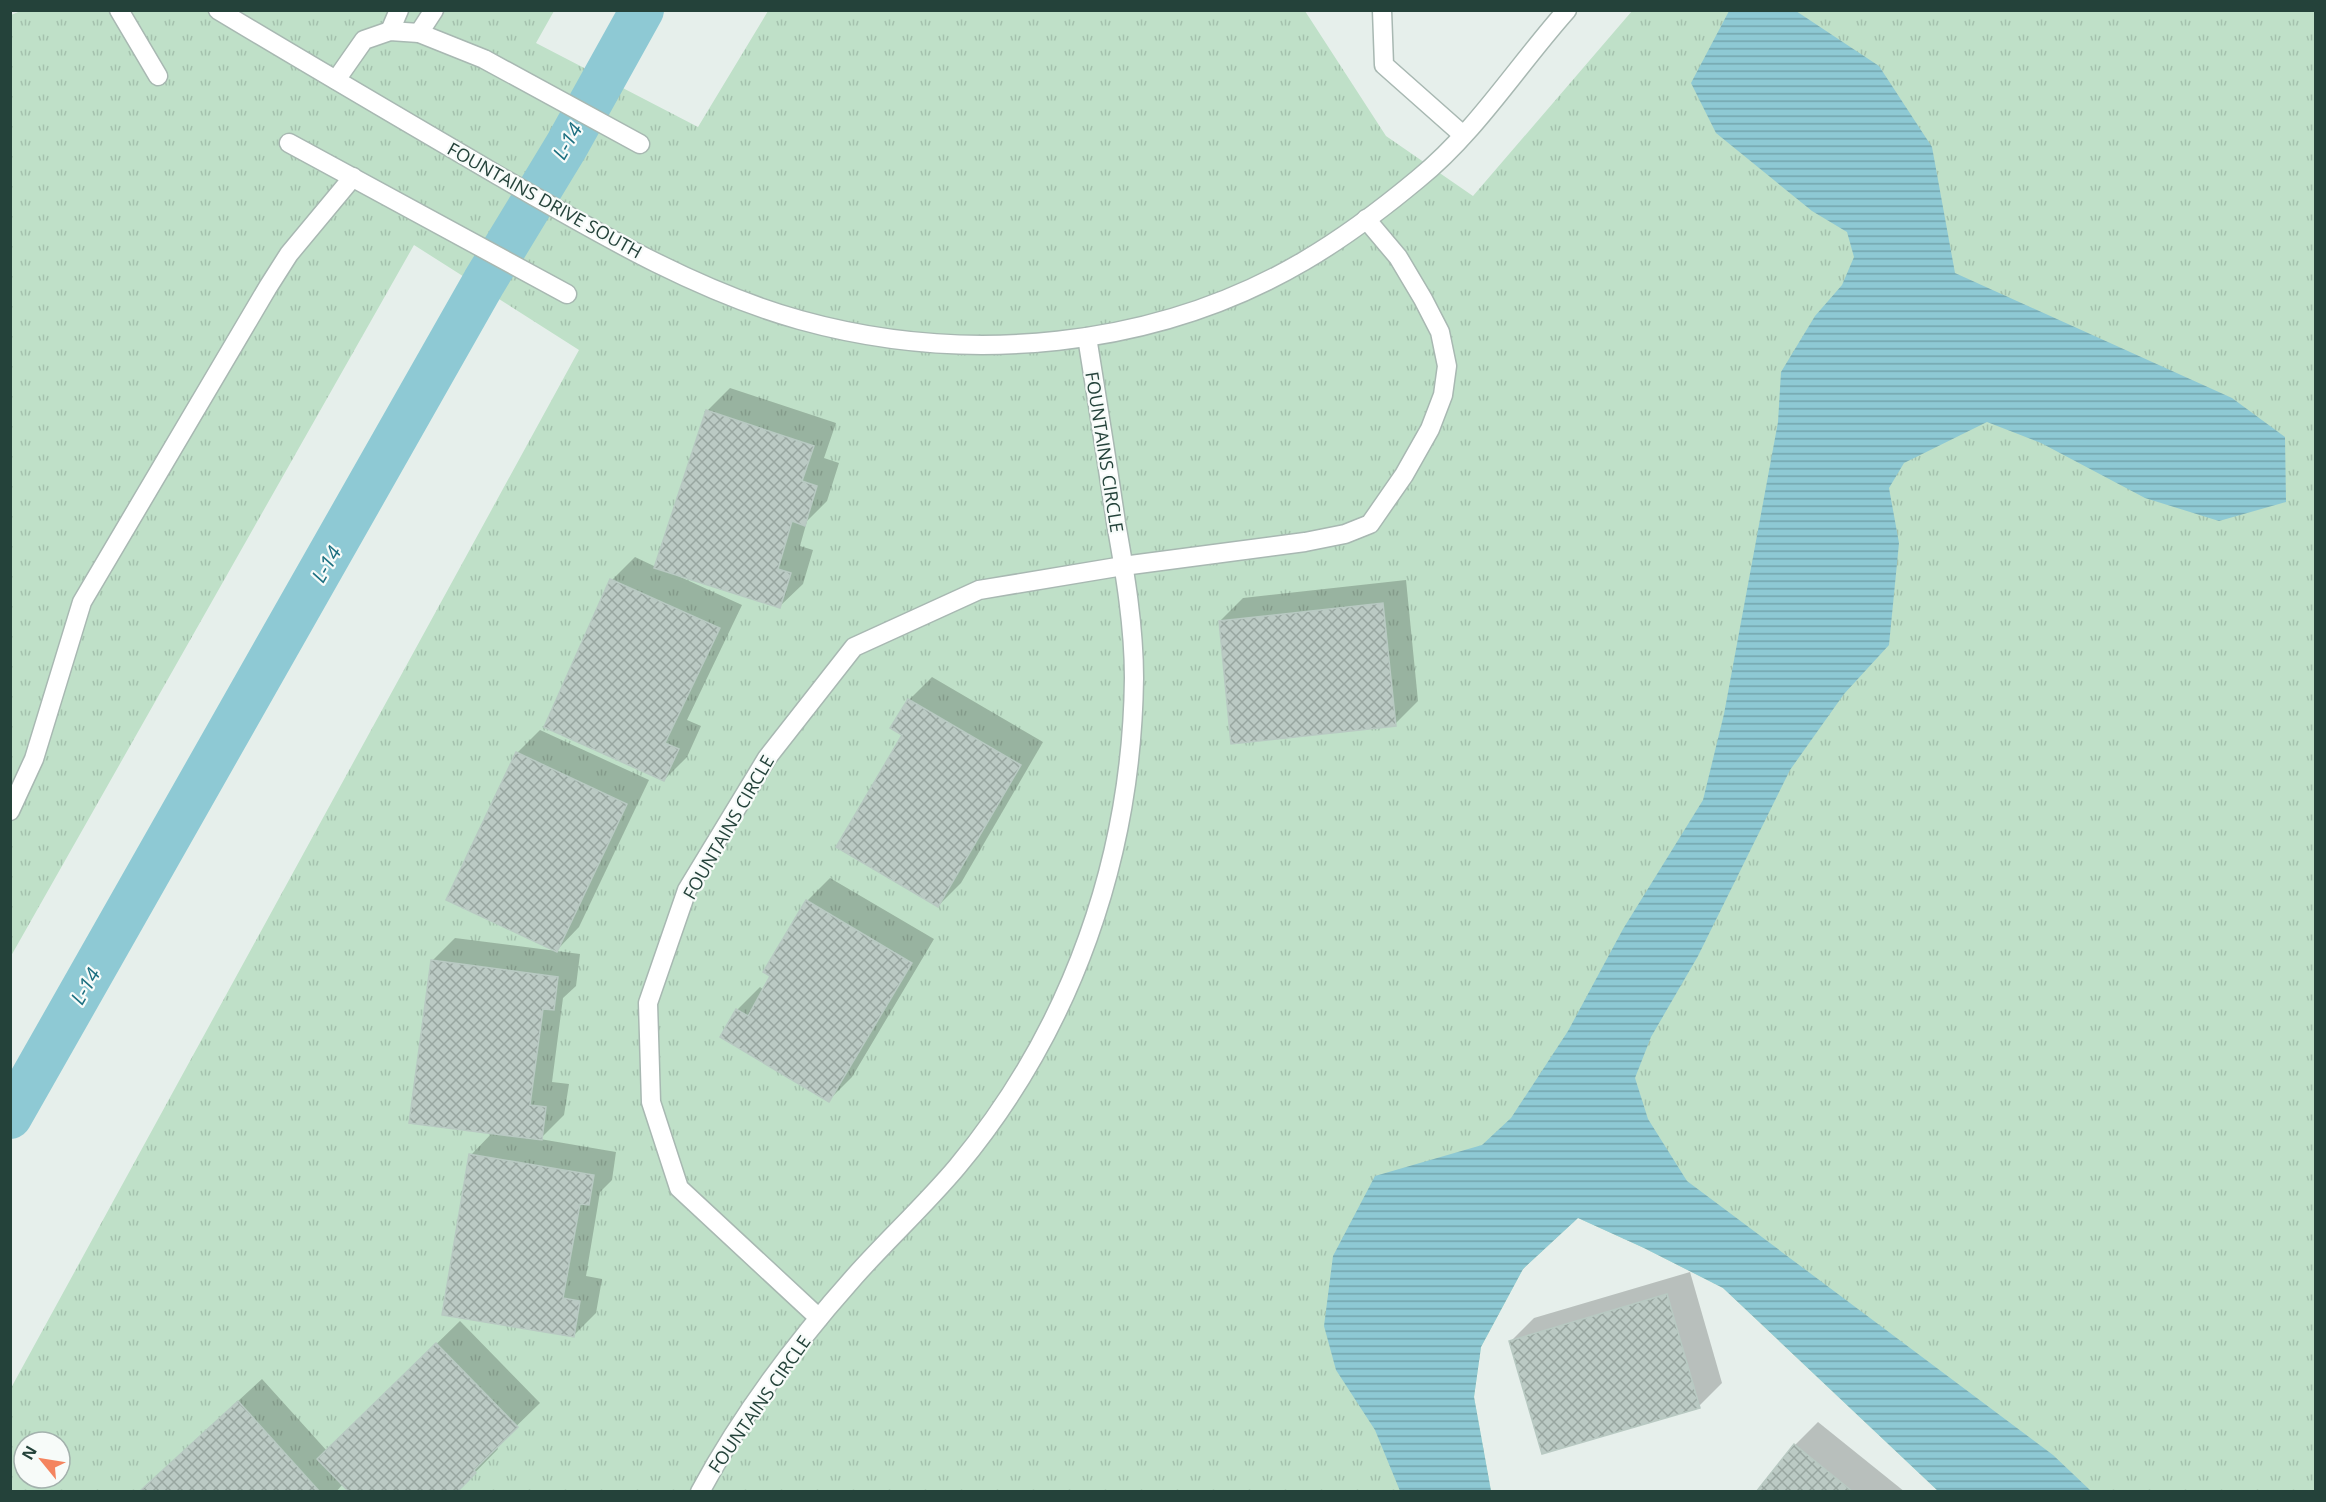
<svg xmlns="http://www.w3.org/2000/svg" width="2326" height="1502" font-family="'Open Sans',sans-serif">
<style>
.grass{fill:url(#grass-tufts);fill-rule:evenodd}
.water{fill:url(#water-rules)}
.shadow{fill:#0003}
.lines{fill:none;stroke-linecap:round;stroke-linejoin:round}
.canal{stroke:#8ec9d4;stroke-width:44}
.building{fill:url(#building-cross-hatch);stroke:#b8c9c2;stroke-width:1.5}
.minor-casing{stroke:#a8b8b2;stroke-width:21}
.minor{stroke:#fff;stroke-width:18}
.labels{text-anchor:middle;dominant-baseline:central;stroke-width:4.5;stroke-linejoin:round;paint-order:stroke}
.street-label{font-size:18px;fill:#24423a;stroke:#f7fbf9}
.water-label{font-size:20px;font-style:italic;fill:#1c6f80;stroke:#f7fbf9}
</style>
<defs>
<pattern id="grass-tufts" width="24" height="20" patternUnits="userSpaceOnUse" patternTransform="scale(1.5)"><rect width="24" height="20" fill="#bfe0c8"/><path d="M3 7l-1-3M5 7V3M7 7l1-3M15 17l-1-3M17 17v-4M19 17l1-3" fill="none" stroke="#a4c1ad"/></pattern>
<pattern id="water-rules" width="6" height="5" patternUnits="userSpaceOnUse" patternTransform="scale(1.5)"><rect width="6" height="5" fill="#8ec9d4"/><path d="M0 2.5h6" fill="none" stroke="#74a5ad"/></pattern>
<pattern id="building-cross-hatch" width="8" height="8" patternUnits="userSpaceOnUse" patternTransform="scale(1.5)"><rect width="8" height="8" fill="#bbcac4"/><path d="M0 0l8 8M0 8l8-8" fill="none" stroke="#98a6a0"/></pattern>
</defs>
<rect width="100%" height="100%" fill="#e6efeb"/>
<path class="grass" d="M23,10L554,11L536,43L698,127L768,11H1305L1386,136L1473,196L1632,11H2315V1491H1938L1723,1288L1644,1248L1578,1218L1523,1269L1481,1347L1474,1397L1491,1491H11V1388L579,350L414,245L11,956V15ZM24,1442H60V1478H24Z"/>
<polygon class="water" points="1729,11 1796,11 1879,66 1932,147 1955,273 2232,398 2285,437 2286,502 2219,521 2145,498 2041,443 1987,422 1904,463 1889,488 1899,543 1889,645 1844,694 1790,770 1698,956 1651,1037 1635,1078 1648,1119 1687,1181 2053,1455 2091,1491 1938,1491 1723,1288 1644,1248 1578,1218 1523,1269 1481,1347 1474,1397 1491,1491 1400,1491 1375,1430 1336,1370 1324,1326 1333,1256 1375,1176 1482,1145 1511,1118 1568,1031 1623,929 1703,800 1724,714 1778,422 1781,372 1815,316 1842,285 1854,257 1847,232 1812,211 1716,133 1691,83"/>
<g class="shadow">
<polygon points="730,388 836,423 824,458 839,463 827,501 807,521 800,546 813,550 803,584 780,606 677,573 676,575 742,605 687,720 701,726 687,757 664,780 612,580 635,557 656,567 707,411"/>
<polygon points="1406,580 1418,701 1395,724 1220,621 1243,598"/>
<polygon points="932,677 1043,742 961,883 938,906 904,734 909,700"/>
<polygon points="540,730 649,780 579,927 557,950 448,899 518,752"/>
<polygon points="830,878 934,939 852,1077 829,1100 737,1010 760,987 764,990 807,901"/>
<polygon points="455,938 580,954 576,986 563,998 552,1082 569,1084 564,1115 540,1139 616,1152 612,1180 600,1192 586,1276 602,1279 596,1313 573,1336 471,1155 493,1132 432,961"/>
<polygon points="1690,1272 1722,1383 1699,1406 1511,1341 1534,1318"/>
<polygon points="460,1321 540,1403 496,1446 498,1449 456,1492 343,1484 336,1492 139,1492 262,1379 327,1451"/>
<polygon points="1818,1422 1905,1492 1758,1492 1795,1445"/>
</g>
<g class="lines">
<polyline class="canal" points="10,1117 484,282 567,145 642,10"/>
</g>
<g class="building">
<polygon points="706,410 814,446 802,481 817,486 805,526 792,521 778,569 791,573 780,608 654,568"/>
<polygon points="610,579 720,628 665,743 679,749 664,781 544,727"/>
<polygon points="1383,603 1396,726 1231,744 1219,621"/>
<polygon points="908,699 1021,765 938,907 836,847 902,735 890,728"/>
<polygon points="516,752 627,804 557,952 446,900"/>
<polygon points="806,900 912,963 829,1102 720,1037 736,1009 748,1016 770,976 763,972"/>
<polygon points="431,960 558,977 554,1010 543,1009 530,1105 546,1107 542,1140 409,1123"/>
<polygon points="469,1154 594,1175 589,1205 580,1204 563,1298 580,1301 574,1337 442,1315"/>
<polygon points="1667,1294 1700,1408 1542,1454 1509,1341"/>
<polygon points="436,1343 518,1427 474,1470 476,1473 457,1492 349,1492 317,1459"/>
<polygon points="238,1401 320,1492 139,1492"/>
<polygon points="1794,1444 1853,1492 1756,1492"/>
</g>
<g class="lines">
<g class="minor-casing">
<g id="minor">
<polyline points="119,10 158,76"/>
<path d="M218,10C311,66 405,121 499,176C595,231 693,290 800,320C966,366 1154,349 1304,261C1345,237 1382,209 1418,179C1476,132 1517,66 1567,10"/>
<polyline points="1382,10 1384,65 1463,135"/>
<polyline points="390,31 399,10"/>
<polyline points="419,33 434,10"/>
<polyline points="336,80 364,40 390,31 419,33 484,59 640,144"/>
<polyline points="289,143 567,294"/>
<polyline points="10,811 34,759 82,602 268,287 289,254 353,177"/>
<polyline points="819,1318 679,1188 651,1102 648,1003 687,890 767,758 854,647 979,590 1123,566 1305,542 1345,534 1370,524 1404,475 1430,429 1443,395 1447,366 1440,332 1423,299 1398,257 1366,219"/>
<path d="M700,1492C742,1414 797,1341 855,1276C888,1239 925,1205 957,1167C1072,1029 1132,857 1134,678C1134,626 1125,573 1116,523C1107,461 1097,399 1087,337"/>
</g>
</g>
<use href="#minor" class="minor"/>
</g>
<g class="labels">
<g class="street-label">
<text transform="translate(545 200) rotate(29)">FOUNTAINS DRIVE SOUTH</text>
<text transform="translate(1105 452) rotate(81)">FOUNTAINS CIRCLE</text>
<text transform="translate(728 827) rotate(-60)">FOUNTAINS CIRCLE</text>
<text transform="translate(759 1404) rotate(-55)">FOUNTAINS CIRCLE</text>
</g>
<g class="water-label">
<text transform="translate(567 141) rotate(-60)">L-14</text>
<text transform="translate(326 564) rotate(-60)">L-14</text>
<text transform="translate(85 986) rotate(-60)">L-14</text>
</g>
</g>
<rect width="2326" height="1502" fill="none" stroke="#24423a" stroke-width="24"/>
<g transform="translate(42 1460) rotate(300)"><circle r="28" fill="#f7fbf9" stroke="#a3b1ad" stroke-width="1.5"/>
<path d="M0-4.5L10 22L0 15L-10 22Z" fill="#f4845f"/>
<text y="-9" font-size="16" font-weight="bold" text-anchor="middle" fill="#24423a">N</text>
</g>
</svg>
